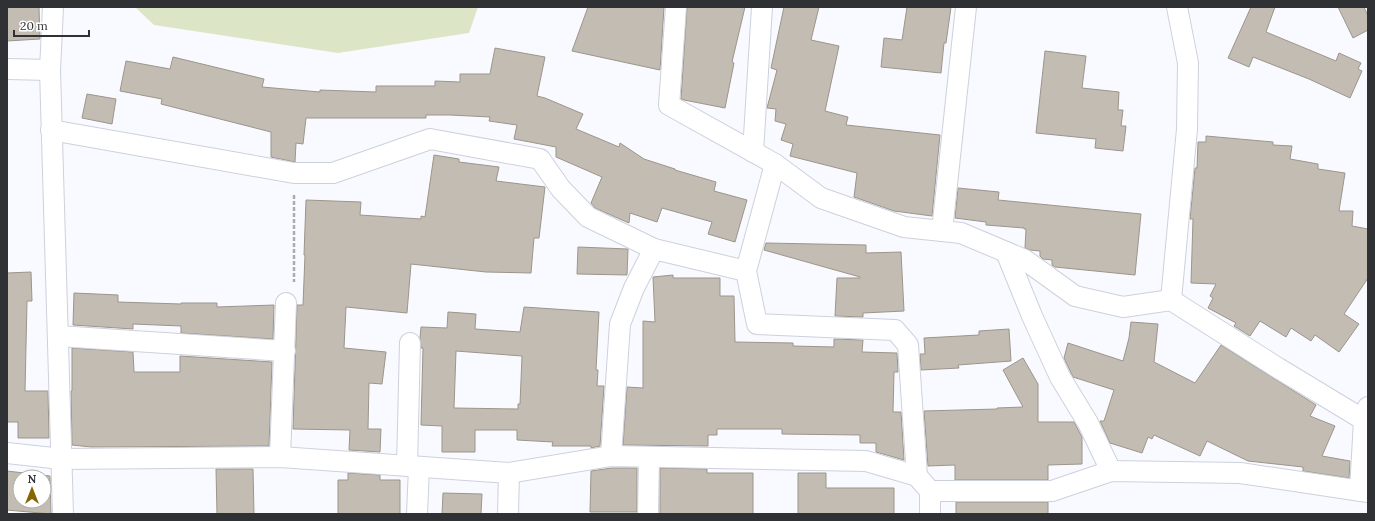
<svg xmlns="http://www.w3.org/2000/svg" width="1375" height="521" font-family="Lora,serif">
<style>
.green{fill:#dce6c7}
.building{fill:#c3bcb2;stroke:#9c958c;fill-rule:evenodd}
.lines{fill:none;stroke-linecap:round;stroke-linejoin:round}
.minor-casing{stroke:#cdd1dc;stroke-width:22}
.path{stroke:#aaabb0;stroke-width:2.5;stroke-dasharray:4 2;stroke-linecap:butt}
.minor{stroke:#fff;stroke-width:20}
</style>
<rect width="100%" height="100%" fill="#f9faff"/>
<polygon class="green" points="135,7 478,7 469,33 338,53 154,25"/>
<g class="building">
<polygon points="7,7 39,7 40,39 7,41"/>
<polygon points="588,7 664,7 660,70 572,51"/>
<polygon points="687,7 745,7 732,62 734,63 725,108 684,100 681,99"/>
<polygon points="784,7 819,7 811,40 839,46 825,111 848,117 846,125 940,135 932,216 894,211 854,197 857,173 790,156 793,144 781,140 786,124 775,121 776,109 767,108 777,70 771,68"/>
<polygon points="907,7 951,7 946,43 944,43 941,73 881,67 884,38 902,40"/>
<polygon points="1251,7 1275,7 1266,32 1336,61 1339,53 1361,63 1358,69 1362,71 1350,98 1309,79 1253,57 1249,67 1228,58"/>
<polygon points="1338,7 1364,7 1368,16 1368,30 1353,38"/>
<polygon points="495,48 545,57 537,96 545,98 583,114 576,129 619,147 620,143 644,159 675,169 675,170 716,182 714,191 747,200 735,242 708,234 712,222 662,208 657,222 630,213 629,223 595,208 591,203 602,177 556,157 556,147 514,139 517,125 489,121 490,117 450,115 426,115 426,118 306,118 303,144 296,143 295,162 271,157 271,132 161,104 162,99 120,91 126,61 170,69 173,57 264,79 262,87 320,92 320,90 376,92 376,86 435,86 435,81 460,82 460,74 490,74"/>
<polygon points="1045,51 1086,56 1082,88 1119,92 1118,110 1123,110 1121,126 1126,126 1123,151 1095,148 1096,139 1036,133"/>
<polygon points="87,94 116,99 112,124 82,118"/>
<polygon points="1206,136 1273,142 1273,145 1292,146 1290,159 1318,164 1318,169 1345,173 1339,211 1353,211 1352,226 1368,229 1368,278 1344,314 1359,324 1339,352 1315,335 1311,341 1291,328 1286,337 1260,321 1250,336 1234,326 1236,323 1208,308 1213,298 1210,296 1216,284 1191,283 1193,219 1190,219 1195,168 1197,168 1198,142 1206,142"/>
<polygon points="434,155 459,159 459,162 499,167 496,181 545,187 539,238 534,238 531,273 486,272 411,264 407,313 346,307 344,348 386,352 382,384 369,383 368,429 381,429 380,452 349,450 350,430 293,429 297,305 303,305 305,255 304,255 306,200 361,202 360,215 421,219 421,216 425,217"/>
<polygon points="958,188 999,192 998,200 1141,214 1135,275 1055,267 1052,265 1052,260 1043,259 1040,256 1040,251 1030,250 1025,248 1026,229 1024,229 1024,228 986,225 986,222 955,218"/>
<polygon points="766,243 866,245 866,253 901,252 904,311 863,313 863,317 835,316 837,278 860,278 860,277 764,250"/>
<polygon points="578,247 628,249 627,275 577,274"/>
<polygon points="31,272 32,301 27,301 25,391 48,391 49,438 18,438 18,422 7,422 7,273"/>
<polygon points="673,275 673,278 720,278 720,296 734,296 735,342 793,343 793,346 834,347 834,339 863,340 862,352 897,353 898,372 894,372 893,412 901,412 904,460 876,452 876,443 860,443 860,435 782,434 782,429 717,429 717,435 708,435 708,446 623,445 627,387 643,388 643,321 655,322 653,277"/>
<polygon points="74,293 118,295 118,302 181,304 181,303 217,303 217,307 274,305 273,339 181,333 181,326 133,324 133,329 73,325"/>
<path d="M524,307L599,312L596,370H598L597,386H604L600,446L591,448V446H552L553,442L517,440V430H475V452H442V426L421,425L423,348H421L420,338L421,327L447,328L448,312L476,314L475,329L520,332ZM456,351L522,356L520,404H518V409L454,408Z"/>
<polygon points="1131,322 1158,324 1154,362 1195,383 1221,345 1316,405 1310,416 1335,426 1322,456 1350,461 1349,478 1303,471 1303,467 1248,461 1207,441 1200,456 1154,435 1152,439 1148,437 1142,453 1110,443 1100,421 1104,421 1114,390 1073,377 1064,358 1068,343 1123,361 1129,338"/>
<polygon points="1009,329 1011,361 958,365 959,368 921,370 920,354 925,354 924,338 979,335 979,331"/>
<polygon points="72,348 133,352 134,372 180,372 180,356 272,362 269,446 91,447 72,445 71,391 72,391"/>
<polygon points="1023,358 1038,384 1038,422 1074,422 1082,437 1082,464 1048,465 1048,480 955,480 955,465 928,466 924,411 997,409 997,408 1023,407 1003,370"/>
<polygon points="612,468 637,468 637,512 590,512 591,471"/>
<polygon points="660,468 707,469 707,473 753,473 753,514 660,514"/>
<polygon points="216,469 253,469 254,514 217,514"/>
<path d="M7,471L50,476L51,514L7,510ZM20,477H44V501H20Z"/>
<polygon points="348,473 380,475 380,480 400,480 400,514 338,514 338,480 348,480"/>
<polygon points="798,473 826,473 826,488 894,488 894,514 798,514"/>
<polygon points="443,493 482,494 481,514 442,514"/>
<rect x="956" y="502" width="92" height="12"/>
</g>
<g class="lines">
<g class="minor-casing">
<g id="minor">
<polyline points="53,7 50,70 63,514"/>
<polyline points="676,7 669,105 775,164 821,198 904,227 961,233 1025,260 1075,296 1123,307 1171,300 1278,368 1364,420"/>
<polyline points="7,69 50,70"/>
<polyline points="51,130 294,173 333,173 430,139 540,159 561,189 588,217 654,249 746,271"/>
<polyline points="753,152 762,7"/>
<polyline points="775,164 746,271 757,324 895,330 908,345 917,476"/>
<polyline points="942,231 966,7"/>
<polyline points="1006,252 1032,316 1060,377 1088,423 1111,471"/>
<polyline points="1171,300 1187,129 1188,63 1177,7"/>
<polyline points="58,336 285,351"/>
<polyline points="7,453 62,459 280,457 509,473 611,456 866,461 917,476 930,491 930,514"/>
<polyline points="611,456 620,324 634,288 654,249"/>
<polyline points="280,457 286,303"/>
<polyline points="407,466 410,343"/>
<polyline points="930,491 1052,491 1111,471 1240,473 1368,492"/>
<polyline points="1360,491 1364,420 1368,407"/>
<polyline points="417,514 419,467"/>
<polyline points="508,514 509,473"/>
<polyline points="648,514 649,457"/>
</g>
</g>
<polyline class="path" points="294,195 294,282"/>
<use href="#minor" class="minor"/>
</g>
<rect width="1375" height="521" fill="none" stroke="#2f3135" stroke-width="16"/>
<g transform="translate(32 489)"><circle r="19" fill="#ffffff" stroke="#acadae"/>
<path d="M0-3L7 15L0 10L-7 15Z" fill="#856600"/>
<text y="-6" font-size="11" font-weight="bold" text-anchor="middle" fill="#2f3135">N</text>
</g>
<path d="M14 30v6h75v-6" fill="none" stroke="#2f3135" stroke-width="2"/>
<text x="20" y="30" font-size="12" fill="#2f3135" stroke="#ffffff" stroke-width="3" paint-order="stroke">20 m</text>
</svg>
